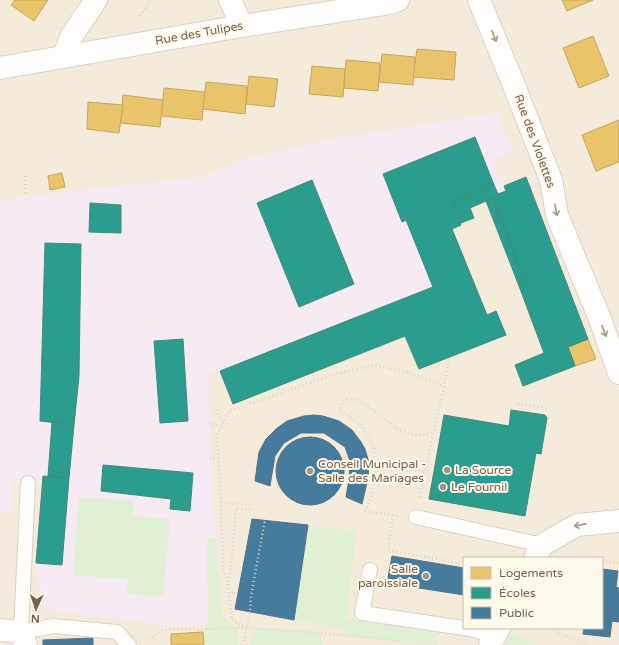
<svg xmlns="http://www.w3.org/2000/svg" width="619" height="645" font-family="'Varela Round',sans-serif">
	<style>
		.residential { fill: #f4ebda; fill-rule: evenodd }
		.education { fill: #f6eaf3 }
		.green { fill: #e1f0d4 }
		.homes { fill: #e9c46a; stroke: #c7a560 }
		.schools { fill: #2a9d8f; stroke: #428a7a }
		.public { fill: #457b9d; stroke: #557284 }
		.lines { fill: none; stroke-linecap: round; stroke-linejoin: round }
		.service-casing { stroke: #d7d1c9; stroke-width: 16 }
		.minor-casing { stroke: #d7d1c9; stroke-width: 24 }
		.tertiary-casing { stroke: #d7d1c9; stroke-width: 24 }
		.path { stroke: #dbd4cd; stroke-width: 2.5; stroke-dasharray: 1 3; stroke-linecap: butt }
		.service { stroke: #fefdfc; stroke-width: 14 }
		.minor { stroke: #fefdfc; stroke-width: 22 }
		.tertiary { stroke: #fefdfc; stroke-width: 22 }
		.oneway { stroke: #a89687 }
		.poi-dot { fill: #a59281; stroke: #fffaec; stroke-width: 1.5 }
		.labels { text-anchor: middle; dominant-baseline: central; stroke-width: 4; stroke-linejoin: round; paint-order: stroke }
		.street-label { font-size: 12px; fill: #795e48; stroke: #fffaec }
		.poi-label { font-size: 12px; fill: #795e48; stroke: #fffaec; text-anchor: start }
	</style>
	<rect width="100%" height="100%" fill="#f8f4eb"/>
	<path class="residential" d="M0,0H619V645H0ZM464,558H602V628H464Z"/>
	<path class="education" d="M498,112L513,151L493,161L506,191L470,208L474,218L461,223L452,229L487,314L496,311L506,335L419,369L405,336L233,404L220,371L209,370L210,459L216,538L207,540L208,625L168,626L41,609L36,563L42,484L12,482V512H0V201L26,196L206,176L242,159L330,139Z"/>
	<g class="green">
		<path d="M79,497L134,501L133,516L170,519L163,597L127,593L128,579L73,575Z"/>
		<path d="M308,525L356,531L346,619L438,631L437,645L342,635L344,629L294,620Z"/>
		<path d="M216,538L222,617C237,627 238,627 239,645H204L203,632L208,625L207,540Z"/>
		<path d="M256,628L321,633L322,645H250Z"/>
		<path d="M512,633L538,645H505Z"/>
	</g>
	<g class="homes">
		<path d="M15,0H48L34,21L11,5Z"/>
		<path d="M562,0H593L567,11Z"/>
		<path d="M593,36L609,76L579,88L563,48Z"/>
		<path d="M417,49L456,52L454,80L413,77Z"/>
		<path d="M382,54L415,57L413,85L379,82Z"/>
		<path d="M346,60L380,63L378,91L344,88Z"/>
		<path d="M312,66L345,69L343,97L309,94Z"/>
		<path d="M249,76L278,79L274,107L246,104Z"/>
		<path d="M206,82L247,86L245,114L203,109Z"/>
		<path d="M164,88L205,92L202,120L161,116Z"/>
		<path d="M123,95L163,100L160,127L121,123Z"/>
		<path d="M88,102L123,105L119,133L87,129Z"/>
		<path d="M619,120V162L596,171L582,135Z"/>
		<path d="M62,173L65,187L50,190L48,176Z"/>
		<path d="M588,339L596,359L575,366L568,347Z"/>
		<path d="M203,632L204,645H171V634Z"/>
	</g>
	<g class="schools">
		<path d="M475,137L494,185L452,202L461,225L452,229L487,315L496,311L506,335L419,369L405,336L233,404L220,371L433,287L406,220L402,222L383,174Z"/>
		<path d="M526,177L588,339L568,347L575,366L523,386L515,365L544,353L519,286L525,283L493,198L470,208L474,218L461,223L452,202L494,185L498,194L506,191L504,186Z"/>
		<path d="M312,180L354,284L299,307L257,203Z"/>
		<path d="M493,198L525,283L519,286L486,201Z"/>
		<path d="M90,203L121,205V233L89,232Z"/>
		<path d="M45,243L81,244L79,376L74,425L40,421Z"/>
		<path d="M183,339L188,421L160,423L154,341Z"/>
		<path d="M511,410L545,415L547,418L541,454L536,453L525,516L429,499L444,415L509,426Z"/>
		<path d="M52,422L74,425L69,478L48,476Z"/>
		<path d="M103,465L193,473L190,511L170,509L171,499L101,491Z"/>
		<path d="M43,476L69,478L62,565L36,563Z"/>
	</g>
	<g class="public">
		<path d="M314,415L323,416L339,421L352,430L361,442L365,449L369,463L368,478L362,504L346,497L349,479L350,461L345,447L324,433H301L284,443L275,456L270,486L255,481L259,452L266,439L276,429L287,421L304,416Z"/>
		<circle cx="310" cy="471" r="34"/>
		<path d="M252,519L308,525L294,620L235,609Z"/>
		<path d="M392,556L464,568V595L387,583Z"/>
		<path d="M602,569L618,571L616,587L619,588V622L612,621L610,637L583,634L584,628H602Z"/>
		<path d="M93,638V645H43V640Z"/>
	</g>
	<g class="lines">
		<g class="service-casing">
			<g id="service">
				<path d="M28,483L21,632L54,626L117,632L129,645"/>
				<path d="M416,517L542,545"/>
				<path d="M370,570L362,613L470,629L495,636"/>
			</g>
		</g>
		<g class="minor-casing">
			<g id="minor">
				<path d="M230,0L242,26"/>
				<path d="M64,56L71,37L96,0"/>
				<path d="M0,68L242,26L391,3L398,0"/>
				<path d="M0,630L21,632L26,645"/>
			</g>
		</g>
		<g class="tertiary-casing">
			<g id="tertiary">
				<path d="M479,0L513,83L551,180L557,215L600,319L619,373"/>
				<path d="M535,558L542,545L577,525L619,521"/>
				<path d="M490,645L499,628"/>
			</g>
		</g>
		<g class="path">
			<path d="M138,19L151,0"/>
			<path d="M25,176L26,196"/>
			<path d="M518,404L549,408"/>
			<path d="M216,410L223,422"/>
			<path d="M209,423L221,426"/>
			<path d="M210,459L218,457"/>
			<path d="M375,469L425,471"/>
			<path d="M419,497L443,391L449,357"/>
			<path d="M221,503L253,505"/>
			<path d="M393,515L388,550L464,564"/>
			<path d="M397,516L365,511L371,498L375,479L374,448L360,424L339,410L345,399L359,400L399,430L412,435H422L433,432"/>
			<path d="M602,561L619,563"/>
			<path d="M228,582L231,568L236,508L253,510"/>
			<path d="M247,628L232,620L228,582L223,570L221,503L217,435L229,411L339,373L375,365L407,372L443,386"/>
			<path d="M548,628L588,645"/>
			<path d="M149,640L161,630L247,628L321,633L400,641"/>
			<path d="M243,645L250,612L251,596L265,520"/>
		</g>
		<use href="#service" class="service"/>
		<use href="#minor" class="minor"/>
		<use href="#tertiary" class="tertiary"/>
	</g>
	<defs><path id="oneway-shaft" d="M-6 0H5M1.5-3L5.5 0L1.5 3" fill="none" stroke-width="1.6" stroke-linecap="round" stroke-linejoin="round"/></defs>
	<g class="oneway">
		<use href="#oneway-shaft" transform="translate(494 36) rotate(67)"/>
		<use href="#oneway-shaft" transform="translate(556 210) rotate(79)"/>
		<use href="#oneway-shaft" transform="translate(604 331) rotate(70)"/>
		<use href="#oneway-shaft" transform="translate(580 525) rotate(169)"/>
	</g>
	<g class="poi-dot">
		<circle cx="447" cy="470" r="4"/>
		<circle cx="310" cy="471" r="4"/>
		<circle cx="443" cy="487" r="4"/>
		<circle cx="426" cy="576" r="4"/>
	</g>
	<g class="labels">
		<g class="street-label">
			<text transform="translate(199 33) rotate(-10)">Rue des Tulipes</text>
			<text transform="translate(535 141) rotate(70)">Rue des Violettes</text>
		</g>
		<g class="poi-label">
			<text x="318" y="464">Conseil Municipal -<tspan x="318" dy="14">Salle des Mariages</tspan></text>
			<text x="455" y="470">La Source</text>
			<text x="451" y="487">Le Fournil</text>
			<text x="418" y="569" text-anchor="end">Salle<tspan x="418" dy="14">paroissiale</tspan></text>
		</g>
	</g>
	<rect x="463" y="557" width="140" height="72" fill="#fffaec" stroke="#c9bcaa"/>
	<rect x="471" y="567" width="20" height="12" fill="#e9c46a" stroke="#c9bcaa"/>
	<text x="499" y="577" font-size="12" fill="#795e48">Logements</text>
	<rect x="471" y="587" width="20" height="12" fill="#2a9d8f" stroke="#c9bcaa"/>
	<text x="499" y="597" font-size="12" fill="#795e48">Écoles</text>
	<rect x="471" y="607" width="20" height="12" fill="#457b9d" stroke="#c9bcaa"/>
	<text x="499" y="617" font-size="12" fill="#795e48">Public</text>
	<g transform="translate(36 609) rotate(183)" stroke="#fffaec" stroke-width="3" paint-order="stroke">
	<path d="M0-3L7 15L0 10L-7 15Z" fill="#795e48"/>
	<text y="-6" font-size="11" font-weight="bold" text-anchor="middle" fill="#795e48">N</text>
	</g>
</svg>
